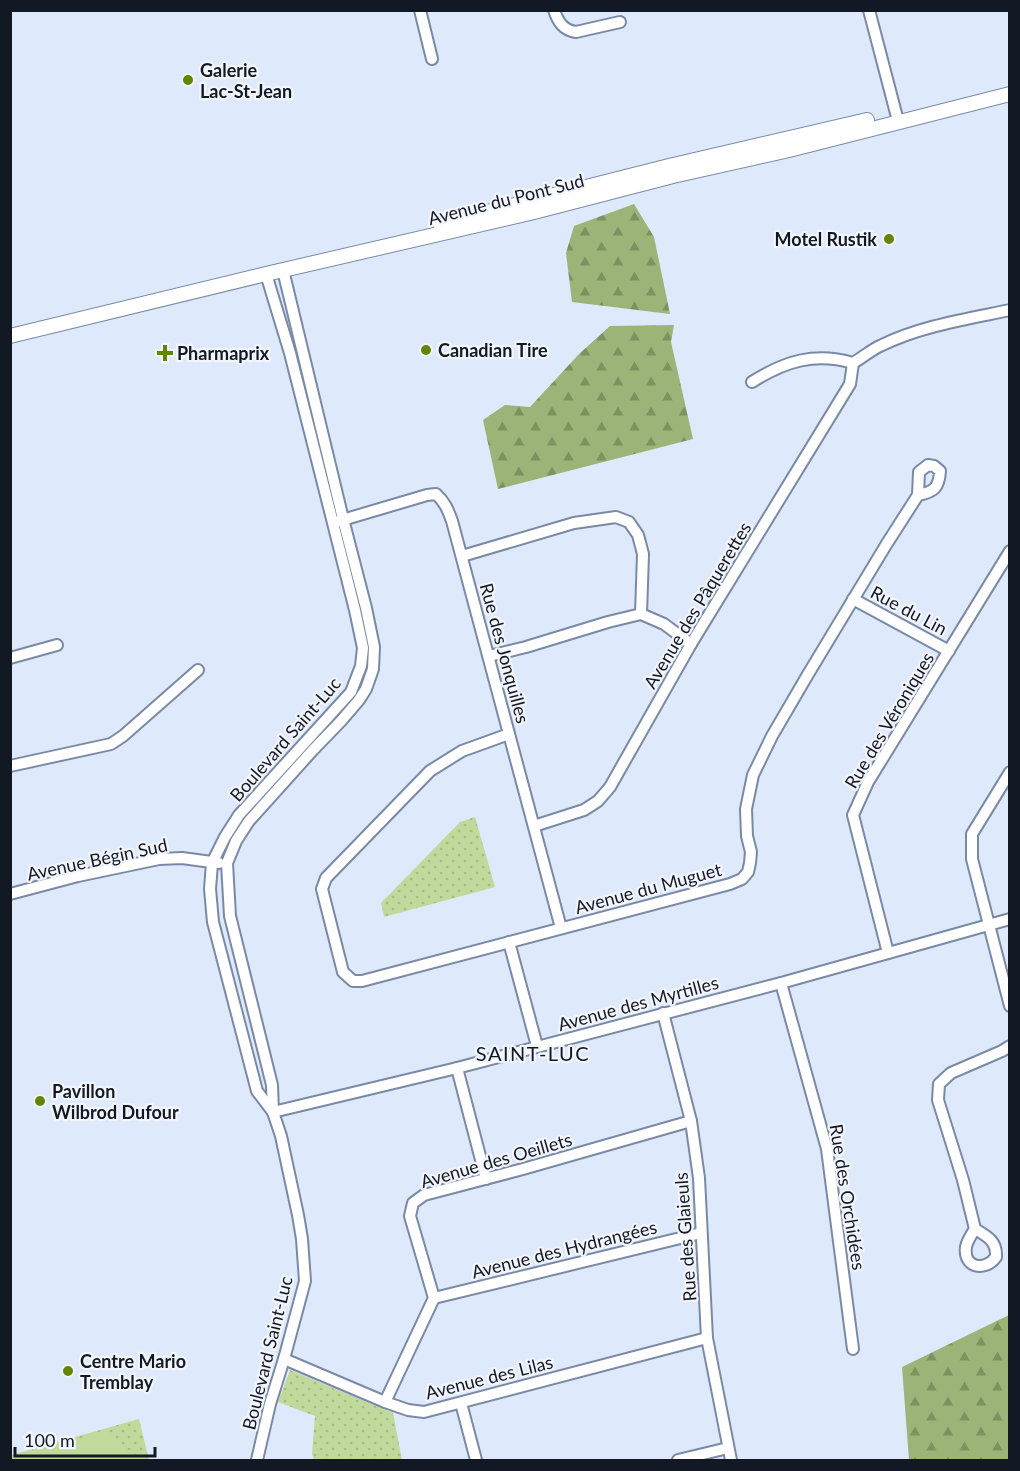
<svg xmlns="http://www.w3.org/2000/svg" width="1020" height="1471" font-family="Lato,sans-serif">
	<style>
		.green { fill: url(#green-dots) }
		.forest { fill: url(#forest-firs) }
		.pitch { fill: #c1da9c }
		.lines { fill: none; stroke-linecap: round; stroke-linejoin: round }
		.minor-casing { stroke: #7a8aa6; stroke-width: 14 }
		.major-casing { stroke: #7a8aa6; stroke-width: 16 }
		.minor { stroke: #fff; stroke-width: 10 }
		.major { stroke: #fff; stroke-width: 14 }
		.poi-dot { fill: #628502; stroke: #f2f5fb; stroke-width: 2 }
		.labels { text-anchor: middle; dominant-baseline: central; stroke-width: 4.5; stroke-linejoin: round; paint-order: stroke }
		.poi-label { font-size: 18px; font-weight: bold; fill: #131924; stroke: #f2f5fb; text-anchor: start }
		.street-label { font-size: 18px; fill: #131924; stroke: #f2f5fb }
		.neighbourhood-label { font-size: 20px; letter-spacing: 1.5px; fill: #131924; stroke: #f2f5fb }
	</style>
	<defs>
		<pattern id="green-dots" width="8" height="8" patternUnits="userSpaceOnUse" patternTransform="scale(1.5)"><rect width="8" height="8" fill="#c1da9c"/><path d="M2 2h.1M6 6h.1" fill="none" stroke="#a5ba86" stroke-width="1.8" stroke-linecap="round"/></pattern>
		<pattern id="forest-firs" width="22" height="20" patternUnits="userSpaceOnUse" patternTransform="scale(1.5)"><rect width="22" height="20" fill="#9cb477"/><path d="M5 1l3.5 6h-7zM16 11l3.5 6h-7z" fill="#7e9261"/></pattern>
	</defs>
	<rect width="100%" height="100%" fill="#dee9fb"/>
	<g class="green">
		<path d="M475,817L495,887L384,917L381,903L460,822Z"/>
		<path d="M290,1370L393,1413L402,1460H314L312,1454L315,1416L278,1402Z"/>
		<path d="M139,1419L149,1460H11V1455Z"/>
	</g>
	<g class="forest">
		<path d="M634,204L654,237L670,314L572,302L566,253L574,226Z"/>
		<path d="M674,325L671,342L693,439L498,489L483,420L505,405L530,407L579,354L610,326Z"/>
		<path d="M1009,1315V1460H909L902,1367Z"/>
	</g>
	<path class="pitch" d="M102,1433C119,1439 121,1445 128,1460H11V1457Z"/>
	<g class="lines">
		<g class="minor-casing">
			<g id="minor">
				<path d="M420,10L432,59"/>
				<path d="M554,10C558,22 563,30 576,32L620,22"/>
				<path d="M869,10L898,121"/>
				<path d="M266,274L290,353L355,610L363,648L361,666L351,692L239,815L225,837L212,863L210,889L213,922L257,1091L273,1112"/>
				<path d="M752,382C785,361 815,352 853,363C862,358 871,350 880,346C920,326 967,319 1010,310"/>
				<path d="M339,521L427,495L436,494C445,502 448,510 452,521L561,928"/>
				<path d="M462,556L574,523L616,517L629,522L638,535L643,554L641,614"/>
				<path d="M853,599L949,651"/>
				<path d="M489,656L526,647L608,622L641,614L664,624L691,644"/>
				<path d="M10,658L57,645"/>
				<path d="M509,734L462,751L430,771L326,878L322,889L343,972L353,981H362L730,884L742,879L748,872L750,863L751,852L747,836L746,809L753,775L772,736L807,676L886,545L918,495L919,472L928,465L934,466L940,471C939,488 934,492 918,495"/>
				<path d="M10,766L111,744L123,736L198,670"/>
				<path d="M1010,772L972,834V859L1010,1006"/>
				<path d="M534,826L584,810L598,801L610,787L691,644L850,384L853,363"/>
				<path d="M10,894L78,876L159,859L182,858L219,863"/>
				<path d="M509,942L537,1046"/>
				<path d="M888,953L853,815L868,782L1010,551"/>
				<path d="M781,983L827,1149L853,1349"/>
				<path d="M663,1013L691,1121L699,1178L707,1338L731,1460"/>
				<path d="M457,1068L486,1179"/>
				<path d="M273,1112L457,1068L781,983L1010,919"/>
				<path d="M975,1229C971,1235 967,1241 966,1247C963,1268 985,1272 996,1257C997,1241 987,1236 975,1229L963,1180L938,1100L939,1084L951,1073L1002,1051L1010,1046"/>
				<path d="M434,1298L701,1233"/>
				<path d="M284,1359L385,1402L408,1410L424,1412L707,1338"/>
				<path d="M385,1402L434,1298L410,1216L413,1203L424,1195L523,1169L691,1121"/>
				<path d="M461,1403L476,1460"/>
				<path d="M257,1460L270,1404L284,1359L305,1281L302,1239L298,1215L281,1136L273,1112L272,1085L230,916L227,863L236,841L249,821L312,751L341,721L359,700L366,689L373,669L374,647L366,608L343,519L283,270"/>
				<path d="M678,1460L728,1448"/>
			</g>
		</g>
		<g class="major-casing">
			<g id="major">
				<path d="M440,224L669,166L867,120"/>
				<path d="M10,336L266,274L534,212L673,176L789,150L1010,94"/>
			</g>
		</g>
		<use href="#minor" class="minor"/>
		<use href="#major" class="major"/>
	</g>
	<g class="poi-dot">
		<circle cx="188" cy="80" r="6"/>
		<circle cx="889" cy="239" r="6"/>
		<circle cx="426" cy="350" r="6"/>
		<path d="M162 344h6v6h6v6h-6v6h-6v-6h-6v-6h6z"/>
		<circle cx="40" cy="1101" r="6"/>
		<circle cx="68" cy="1371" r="6"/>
	</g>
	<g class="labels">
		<g class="poi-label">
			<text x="200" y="70">Galerie<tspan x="200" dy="21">Lac-St-Jean</tspan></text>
			<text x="877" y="239" text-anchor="end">Motel Rustik</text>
			<text x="438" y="350">Canadian Tire</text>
			<text x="177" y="353">Pharmaprix</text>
			<text x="52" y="1091">Pavillon<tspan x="52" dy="21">Wilbrod Dufour</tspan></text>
			<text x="80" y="1361">Centre Mario<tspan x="80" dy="21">Tremblay</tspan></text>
		</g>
		<g class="street-label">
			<text transform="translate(506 199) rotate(-14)">Avenue du Pont Sud</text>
			<text transform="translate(697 605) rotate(-59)">Avenue des Pâquerettes</text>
			<text transform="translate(909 610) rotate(28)">Rue du Lin</text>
			<text transform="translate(505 653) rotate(75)">Rue des Jonquilles</text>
			<text transform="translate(889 720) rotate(-59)">Rue des Véroniques</text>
			<text transform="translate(285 739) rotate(-49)">Boulevard Saint-Luc</text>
			<text transform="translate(97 859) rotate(-12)">Avenue Bégin Sud</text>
			<text transform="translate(648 888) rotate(-15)">Avenue du Muguet</text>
			<text transform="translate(638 1003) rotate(-15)">Avenue des Myrtilles</text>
			<text transform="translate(496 1160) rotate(-16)">Avenue des Oeillets</text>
			<text transform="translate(848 1197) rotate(81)">Rue des Orchidées</text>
			<text transform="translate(685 1237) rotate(-94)">Rue des Glaieuls</text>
			<text transform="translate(564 1249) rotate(-14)">Avenue des Hydrangées</text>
			<text transform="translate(267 1353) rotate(-76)">Boulevard Saint-Luc</text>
			<text transform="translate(489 1377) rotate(-14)">Avenue des Lilas</text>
		</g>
		<g class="neighbourhood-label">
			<text x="533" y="1053">SAINT-LUC</text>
		</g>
	</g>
	<rect width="1020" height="1471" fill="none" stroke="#131924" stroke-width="24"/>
	<path d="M15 1447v9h140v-9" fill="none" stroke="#131924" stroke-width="3"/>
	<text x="24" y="1447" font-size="18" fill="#131924" stroke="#f2f5fb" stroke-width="4.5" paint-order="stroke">100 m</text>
</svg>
